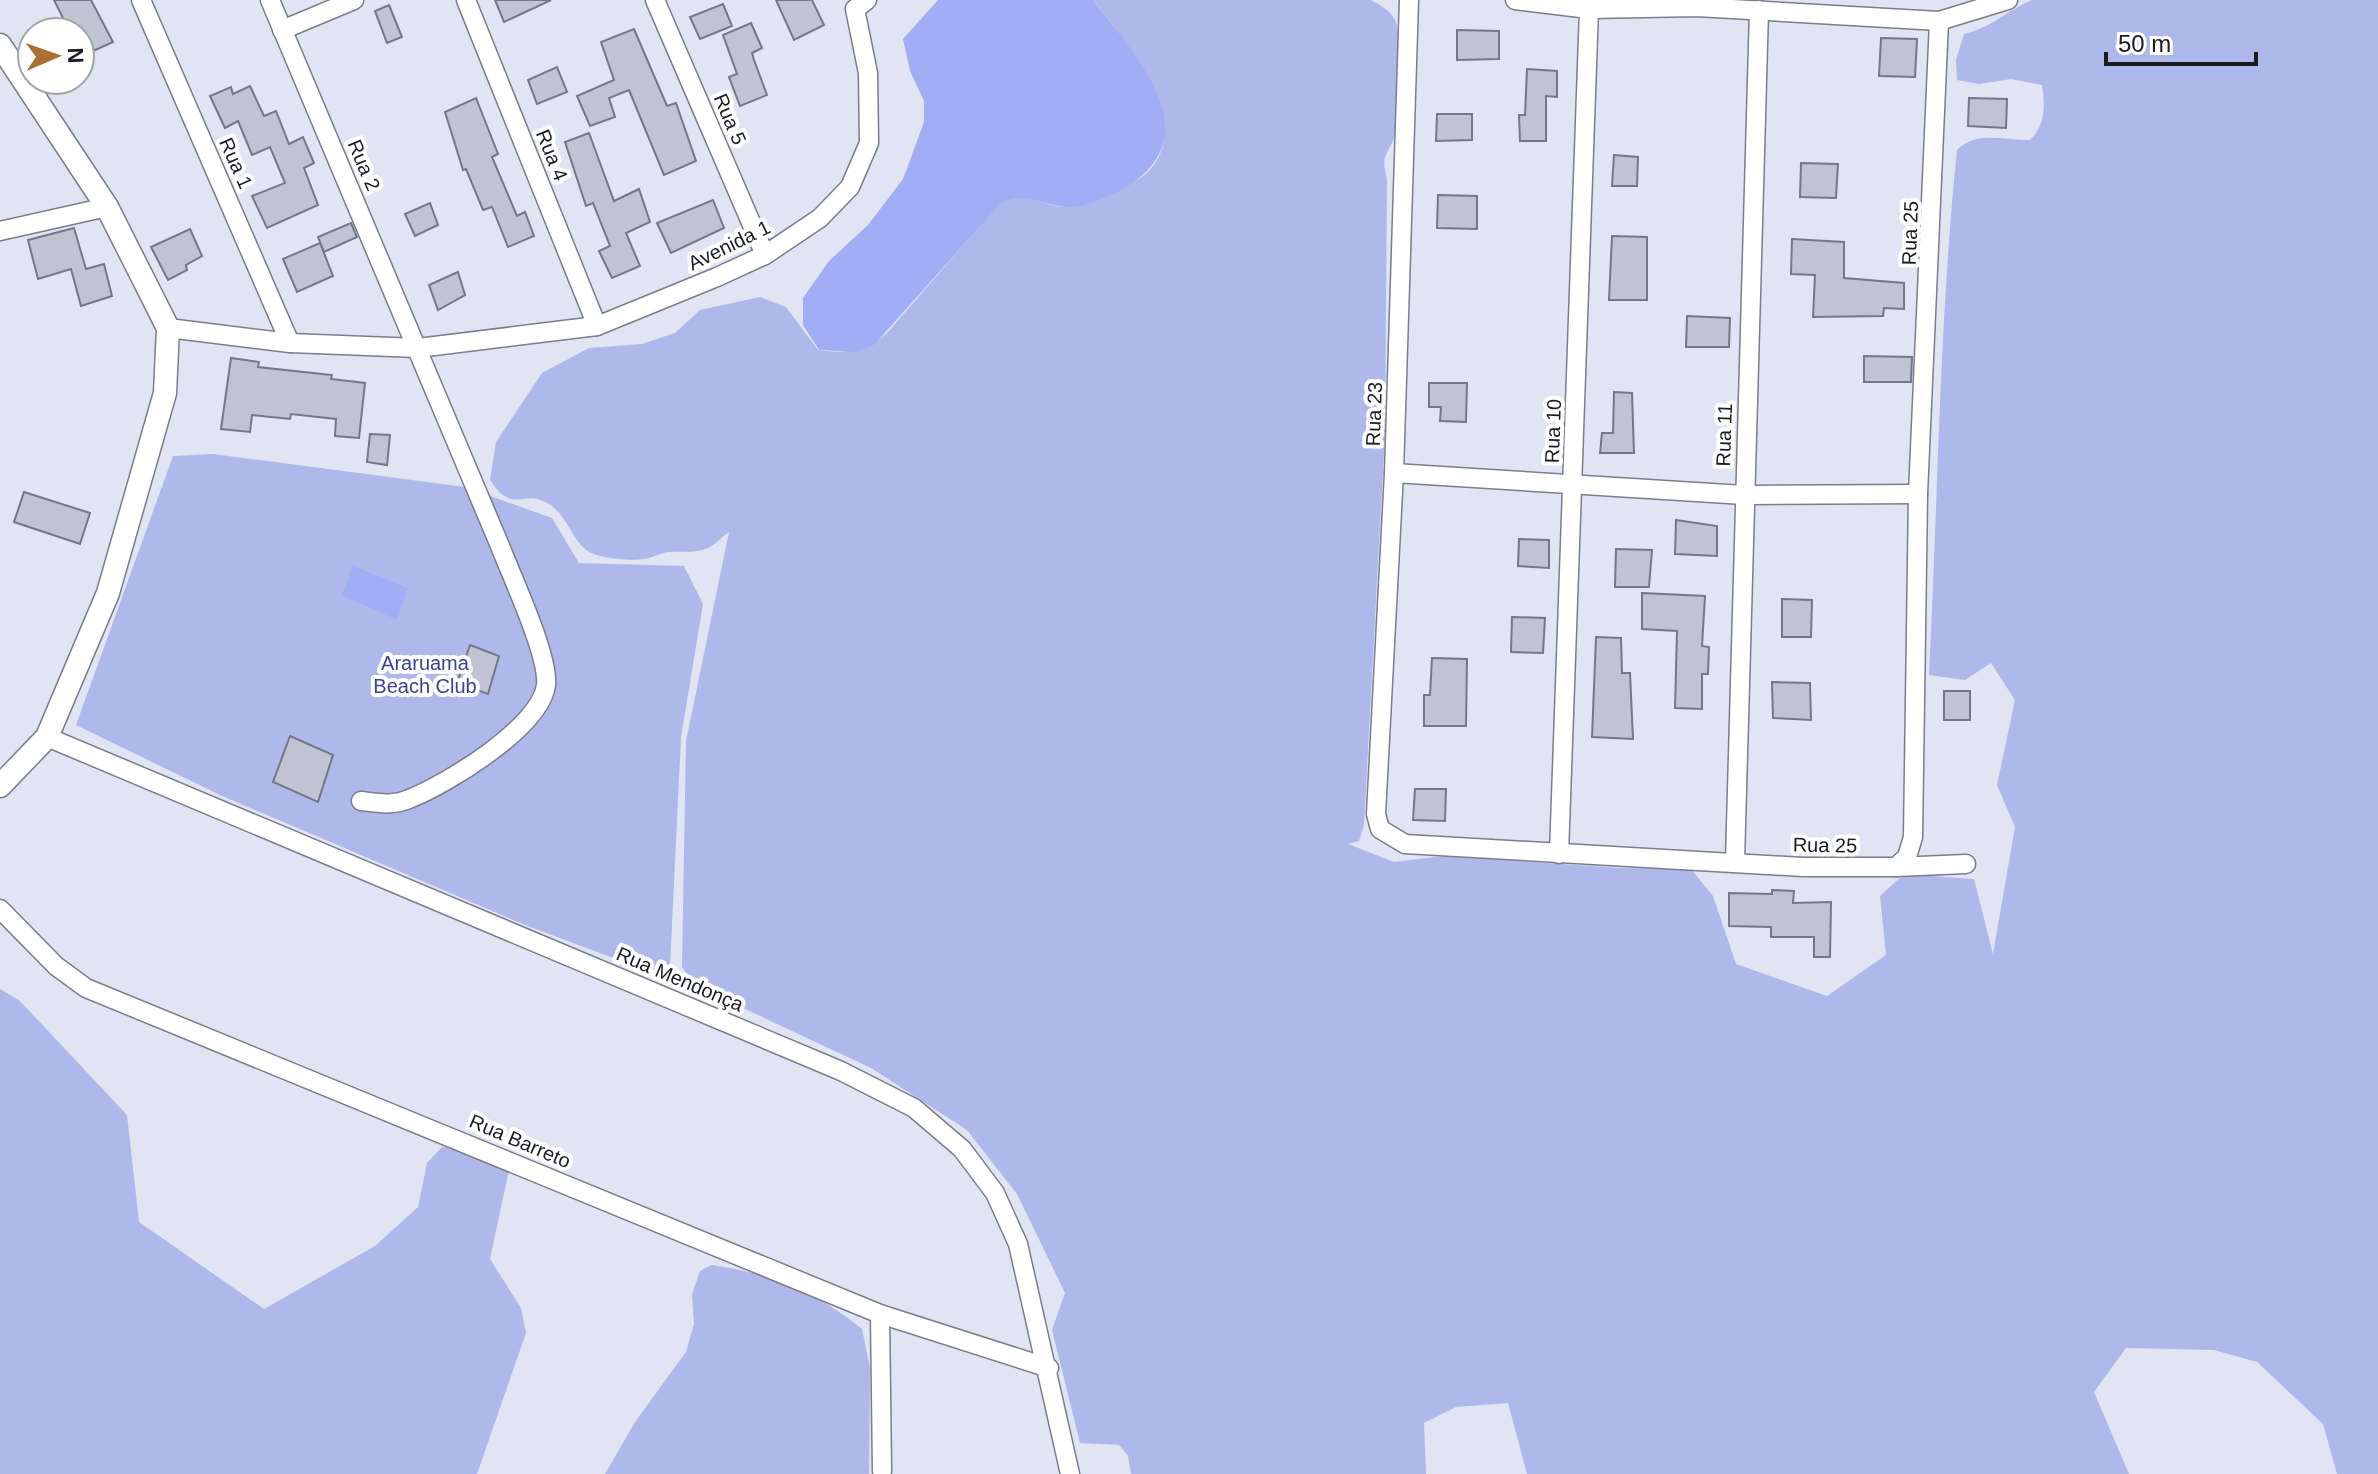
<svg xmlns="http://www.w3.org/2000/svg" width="2378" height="1474" font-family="Helvetica,sans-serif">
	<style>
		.green { fill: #aeb8ea }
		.water { fill: #a1aef5 }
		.building { fill: #c0c3d2; stroke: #747785; stroke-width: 2 }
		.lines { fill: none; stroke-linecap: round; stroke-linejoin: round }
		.minor-casing { stroke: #7a7d8b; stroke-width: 21 }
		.tertiary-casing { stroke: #7a7d8b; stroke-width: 25 }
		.minor { stroke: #fff; stroke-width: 18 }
		.tertiary { stroke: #fff; stroke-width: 22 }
		.labels { text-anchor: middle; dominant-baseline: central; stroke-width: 8; stroke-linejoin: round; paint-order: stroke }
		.street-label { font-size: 20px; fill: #1b1c22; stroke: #fff }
		.park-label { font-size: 20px; fill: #3b4193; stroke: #fff }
	</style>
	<rect width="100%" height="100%" fill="#e0e4f3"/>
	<g class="green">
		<path d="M1093,0H1371C1380,5 1390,10 1395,20C1403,38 1402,119 1394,138C1386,158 1381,154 1387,179L1385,432L1364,825L1359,841L1348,844L1394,862L1443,856L1621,868L1691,869L1713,896L1736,964L1827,996L1886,955L1880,896L1904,874L1974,879L1993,954L2015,827L1997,785L2015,700L1991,663L1965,680L1929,675C1938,500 1939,325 1957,150C1977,130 2004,141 2030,140C2046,124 2045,106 2042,85L2011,79L1979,84L1957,80L1956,60L1964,34C1995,26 2004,12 2032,0H2378V1474H2337L2323,1424L2257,1362L2214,1350L2126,1348L2094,1392L2129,1474H1527L1508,1403L1456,1407L1424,1423L1426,1474H1131L1128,1456L1119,1445L1080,1443L1052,1330L1065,1293L1017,1194L967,1130L871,1068L696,986L682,967L686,741L729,532C723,536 717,543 710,547C697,554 681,551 668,552C660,553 652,558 644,559C631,561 596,559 585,549C570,536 567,514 547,503C522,488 514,516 490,480L496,442L542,373L589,348L642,344L675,333L700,310L760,297L786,307L818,350C846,354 866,352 887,333L1000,203C1030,186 1039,207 1064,207C1079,207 1098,196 1111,192C1219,157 1135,53 1093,0Z"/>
		<path d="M213,454L465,487L552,518L579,563L684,566L703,604L681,737L670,966L648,971L525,925L222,796L76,725L173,456Z"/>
		<path d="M0,989L20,1001L127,1115L139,1222L264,1309L375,1246L418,1207L427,1163L442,1147L468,1149L509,1170L490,1259L521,1308L526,1333L477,1474H0Z"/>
		<path d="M711,1265C770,1273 815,1291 862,1329L870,1368L869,1474H605L635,1422L686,1352L694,1324L692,1294L700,1271Z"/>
	</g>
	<g class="water">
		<path d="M938,0H1093C1131,50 1208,129 1134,182C1116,194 1087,208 1065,207C1040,205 1026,189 1000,204L874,345L855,352L819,350L803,325V298L829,261L868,225L903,179L924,122V101L910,71L903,39Z"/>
		<path d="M353,566L408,588L397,620L342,595Z"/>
	</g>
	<g class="building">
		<path d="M54,0H91L113,42L80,57V32H70Z"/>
		<path d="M495,0H551L504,22Z"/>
		<path d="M776,0H812L824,25L794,40Z"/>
		<path d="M723,4L732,26L700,39L690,17Z"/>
		<path d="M389,5L402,37L387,43L375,11Z"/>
		<path d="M751,23L762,48L752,53L754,60L767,95L740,106L729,77L737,74L723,35Z"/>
		<path d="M634,29L667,106L676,103L696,161L664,175L629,90L609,98L615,117L590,126L577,96L614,80L601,42Z"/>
		<path d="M1457,30L1499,31V59L1457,60Z"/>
		<path d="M1881,38L1917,39L1915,77L1879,76Z"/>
		<path d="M557,67L567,92L537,104L528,80Z"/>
		<path d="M1527,69L1557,71V97L1546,96V141H1520L1519,115H1525Z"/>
		<path d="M250,86L264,116L276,111L289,144L303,137L314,163L304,168L318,205L267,228L252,196L285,183L270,147L252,155L238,121L225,128L210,96L231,87L233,94Z"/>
		<path d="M476,98L498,154L492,157L517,216L525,212L534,236L508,247L492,207L483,210L466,169L463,170L445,112Z"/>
		<path d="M1969,98L2007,99L2006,128L1968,126Z"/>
		<path d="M1437,114H1472V140L1436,141Z"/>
		<path d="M589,133L614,201L639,189L650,222L626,233L640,266L612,278L599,251L610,246L593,203L586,206L565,142Z"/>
		<path d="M1614,155L1638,157L1637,186H1612Z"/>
		<path d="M1801,163L1838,164L1836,198L1800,197Z"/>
		<path d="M1438,195L1477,196V229L1437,228Z"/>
		<path d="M713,200L724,228L671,253L657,223Z"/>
		<path d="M430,203L438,225L415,236L405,214Z"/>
		<path d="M351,223L357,237L324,252L318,237Z"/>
		<path d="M74,228L86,269L104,264L112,296L81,306L71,269L38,279L28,240Z"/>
		<path d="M190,229L202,256L186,265L187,270L168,280L151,247Z"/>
		<path d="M1612,236L1647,237V300H1609Z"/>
		<path d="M1792,239L1844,242V278L1904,283V309L1884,308L1883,316L1813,317L1815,275L1791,274Z"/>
		<path d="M320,243L333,276L297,292L283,259Z"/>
		<path d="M458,272L465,295L438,310L429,285Z"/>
		<path d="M1687,316L1730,318L1729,347H1686Z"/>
		<path d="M1864,356L1912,357L1911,382H1864Z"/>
		<path d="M231,358L259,362L258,367L332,375L331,379L365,383L359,438L335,436L336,419L291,414L290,419L252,415L250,432L221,429Z"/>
		<path d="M1429,383H1467L1466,422L1440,421L1441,407H1429Z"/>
		<path d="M1614,392L1632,393L1634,453H1600L1602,433H1613Z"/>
		<path d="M370,434L390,435L387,465L367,462Z"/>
		<path d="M24,492L90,513L80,544L14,522Z"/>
		<path d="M1676,520L1717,526V556L1675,554Z"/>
		<path d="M1519,539L1549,540V568L1518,566Z"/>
		<path d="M1616,549L1652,550L1649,587H1615Z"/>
		<path d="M1642,593L1705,596L1702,646L1709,647L1708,674H1702V709L1675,708L1677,631L1642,629Z"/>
		<path d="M1782,599L1812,600L1811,637H1782Z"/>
		<path d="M1512,617L1545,618L1543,653L1511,652Z"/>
		<path d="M1596,637L1621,638L1622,673H1630L1633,739L1592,737Z"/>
		<path d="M470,645L499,656L488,694L457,683Z"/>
		<path d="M1432,658L1467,659L1466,726H1424V695H1430Z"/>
		<path d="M1772,682L1810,683L1811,720L1773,718Z"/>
		<rect x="1944" y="691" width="26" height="29"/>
		<path d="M290,736L333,755L318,802L273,782Z"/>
		<path d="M1415,789H1446L1445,821L1413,820Z"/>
		<path d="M1772,890L1794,891L1793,903L1831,902L1830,957H1814V937H1771V927L1729,926V893L1772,894Z"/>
	</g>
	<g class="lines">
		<g class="minor-casing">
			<g id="minor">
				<path d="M141,0L290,343"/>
				<path d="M270,0L500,546C512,577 549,656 546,685C541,727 447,784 409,799C393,806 378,803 361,801"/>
				<path d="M466,0L597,326"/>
				<path d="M655,0L765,255"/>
				<path d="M1409,0L1394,473L1376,814L1380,829L1405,844L1803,867H1896L1907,857L1913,837L1918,494L1939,21"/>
				<path d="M1515,0L1589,9L1697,7L1939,21L2008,0"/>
				<path d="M282,30L354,0"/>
				<path d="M0,231L107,207"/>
				<path d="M168,328L290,343L418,348L597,326L717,277L765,255L820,218L850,187L869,143L868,73L855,9L867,0"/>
				<path d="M1394,473L1744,495L1918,494"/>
				<path d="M47,737L841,1071L914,1108L962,1149L995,1193L1018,1244L1070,1474"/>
				<path d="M1559,854L1589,9"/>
				<path d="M1735,861L1759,10"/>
				<path d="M1896,867L1966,864"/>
				<path d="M0,909L56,966L86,988L880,1314L1049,1368"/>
				<path d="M880,1314L882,1471"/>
			</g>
		</g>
		<g class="tertiary-casing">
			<path id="tertiary" d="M0,45L107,207L168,328L165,393L108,593L47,737L0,786"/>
		</g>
		<use href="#minor" class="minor"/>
		<use href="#tertiary" class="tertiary"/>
	</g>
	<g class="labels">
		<g class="street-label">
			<text transform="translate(730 119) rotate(67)">Rua 5</text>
			<text transform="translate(552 155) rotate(68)">Rua 4</text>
			<text transform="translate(236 163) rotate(66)">Rua 1</text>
			<text transform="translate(364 165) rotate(67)">Rua 2</text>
			<text transform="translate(1910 233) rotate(-88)">Rua 25</text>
			<text transform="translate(729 245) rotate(-26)">Avenida 1</text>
			<text transform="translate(1374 414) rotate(-88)">Rua 23</text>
			<text transform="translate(1553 431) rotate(-88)">Rua 10</text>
			<text transform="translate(1724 435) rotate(-88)">Rua 11</text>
			<text transform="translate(1825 845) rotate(1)">Rua 25</text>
			<text transform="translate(680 979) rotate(23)">Rua Mendonça</text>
			<text transform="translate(520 1141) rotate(23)">Rua Barreto</text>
		</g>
		<g class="park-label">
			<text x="425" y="663">Araruama<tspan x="425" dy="23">Beach Club</tspan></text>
		</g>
	</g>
	<g transform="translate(56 56) rotate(88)"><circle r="38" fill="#ffffff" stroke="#a4a4a7" stroke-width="2"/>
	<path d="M0-6L14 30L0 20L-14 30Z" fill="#ab7130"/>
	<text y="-12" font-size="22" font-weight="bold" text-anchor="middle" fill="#1b1c22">N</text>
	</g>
	<path d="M2106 52v12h150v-12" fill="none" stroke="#1b1c22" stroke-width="4"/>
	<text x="2118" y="52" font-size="24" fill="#1b1c22" stroke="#ffffff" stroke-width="6" paint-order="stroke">50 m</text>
</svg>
